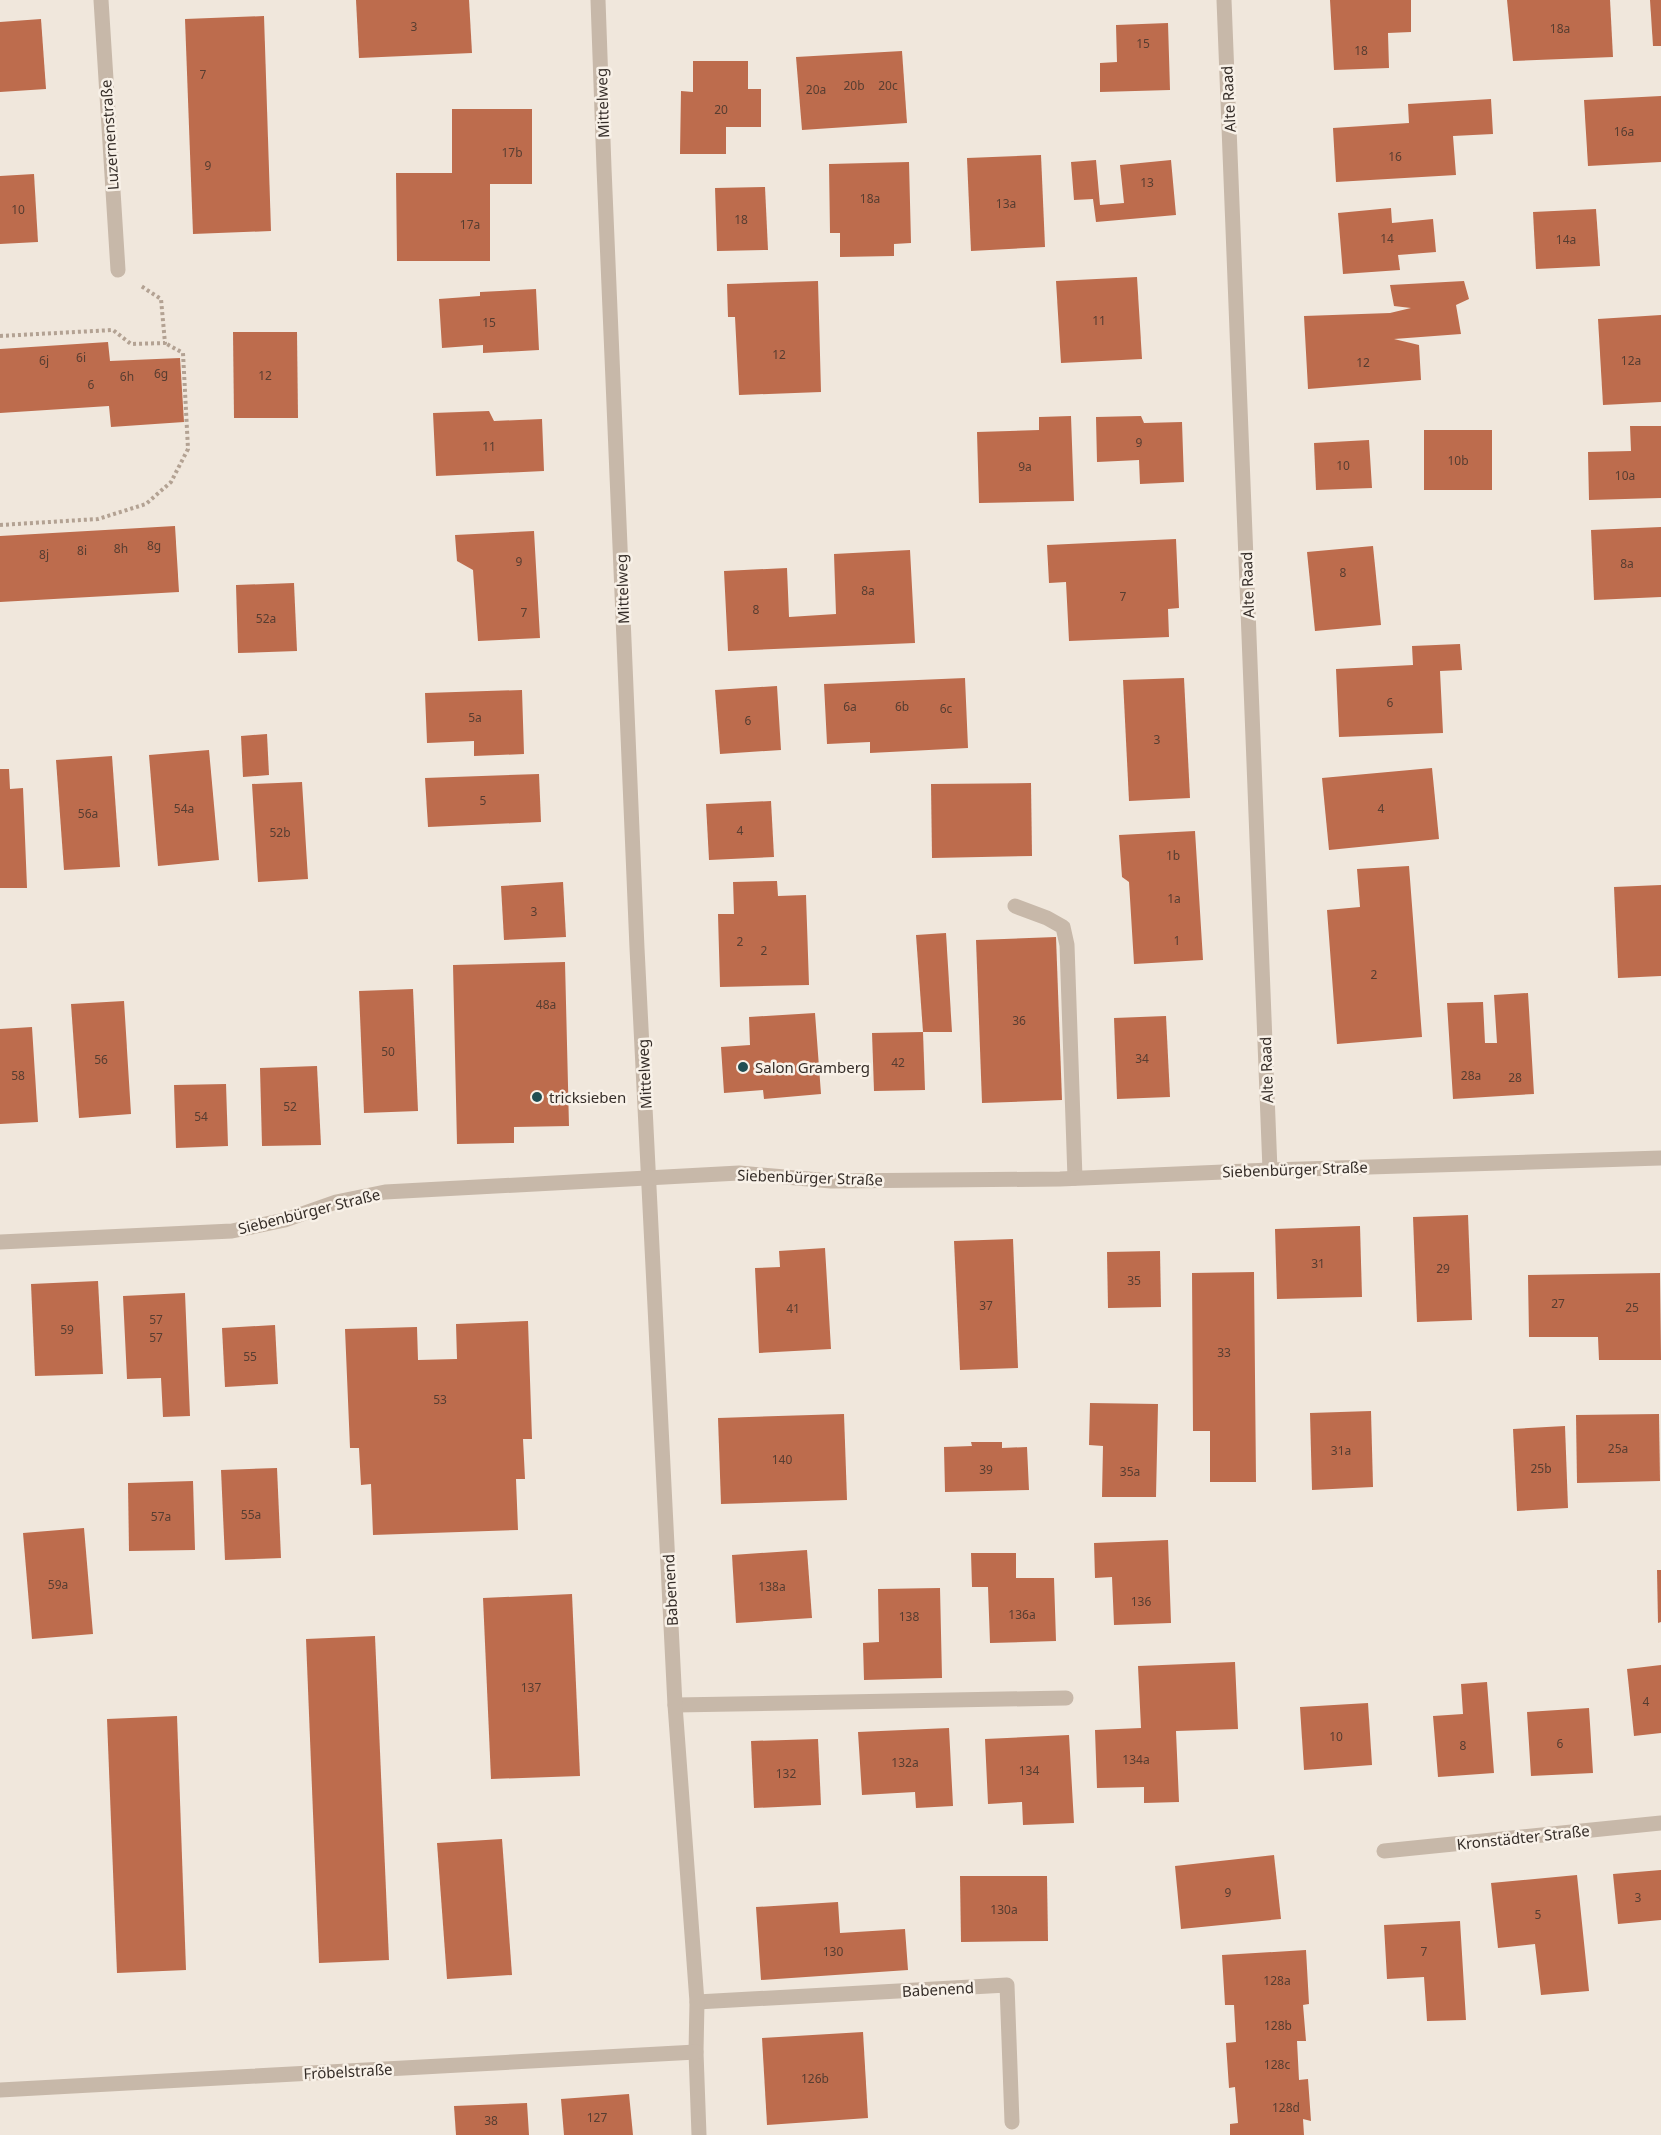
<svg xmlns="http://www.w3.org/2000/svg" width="1661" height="2135" font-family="'Noto Sans',sans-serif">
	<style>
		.building { fill: #bd6c4d }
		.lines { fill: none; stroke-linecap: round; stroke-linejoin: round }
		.path { stroke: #b3a293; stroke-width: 4; stroke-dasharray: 3 3; stroke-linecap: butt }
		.service { stroke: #c7b8a9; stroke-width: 15 }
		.minor { stroke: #c7b8a9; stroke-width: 15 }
		.poi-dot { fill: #214e53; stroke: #f8f1e8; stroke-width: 2 }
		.labels { text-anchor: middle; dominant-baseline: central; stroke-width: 5; stroke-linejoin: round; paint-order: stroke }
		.number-label { font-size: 12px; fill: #573d31 }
		.street-label { font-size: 15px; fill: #352d28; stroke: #f8f1e8 }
		.poi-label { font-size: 15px; fill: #352d28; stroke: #f8f1e8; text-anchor: start }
	</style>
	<rect width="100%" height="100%" fill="#f0e7dc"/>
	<g class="building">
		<path d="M356,0H469L472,53L359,58Z"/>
		<path d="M1330,0H1411V32L1388,33L1389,68L1334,70Z"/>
		<path d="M1507,0H1610L1613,57L1513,61Z"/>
		<path d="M1650,0H1661V46H1653Z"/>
		<path d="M264,16L271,231L193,234L185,19Z"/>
		<path d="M41,19L46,89L0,92V22Z"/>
		<path d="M1168,23L1170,90L1100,92V63L1117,62L1116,25Z"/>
		<path d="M902,51L907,123L802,130L796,57Z"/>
		<path d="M693,61H748V89H761V127H726V154H680L681,91L693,92Z"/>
		<path d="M1661,96V162L1588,166L1584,100Z"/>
		<path d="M1491,99L1493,134L1453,136L1456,175L1336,182L1333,128L1409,123L1408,104Z"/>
		<path d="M452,109H532V184H490V261H397L396,173H452Z"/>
		<path d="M1041,155L1045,247L971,251L967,158Z"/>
		<path d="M1096,160L1100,205L1124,203L1120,165L1171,160L1176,215L1096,222L1093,199L1074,200L1071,162Z"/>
		<path d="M909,162L911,243L894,244V256L840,257V233H830L829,164Z"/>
		<path d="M34,174L38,242L0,244V176Z"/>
		<path d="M765,187L768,250L717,251L715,188Z"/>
		<path d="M1391,208L1392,223L1433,219L1436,252L1398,255L1400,270L1343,274L1338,213Z"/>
		<path d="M1596,209L1600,266L1536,269L1533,212Z"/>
		<path d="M1137,277L1142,359L1061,363L1056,281Z"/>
		<path d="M818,281L821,392L739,395L735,317H728L727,284Z"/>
		<path d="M1464,281L1469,299L1456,305L1461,334L1394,339L1419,345L1421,380L1308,389L1304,316L1390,313L1411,308L1394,306L1390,285Z"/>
		<path d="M536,289L539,350L483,353V345L442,348L439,299L480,296V292Z"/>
		<path d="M1661,315V402L1603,405L1598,319Z"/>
		<path d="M233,332H297L298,418H234Z"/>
		<path d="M108,342L110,361L180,358L184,422L111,427L109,406L0,413V349Z"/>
		<path d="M489,411L494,421L542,419L544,471L436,476L433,413Z"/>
		<path d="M1071,416L1074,501L979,503L977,432L1039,430V417Z"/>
		<path d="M1141,416L1144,423L1182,422L1184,482L1140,484L1139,460L1097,462L1096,417Z"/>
		<path d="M1630,426H1661V498L1589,500L1588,452L1631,451Z"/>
		<rect x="1424" y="430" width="68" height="60"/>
		<path d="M1369,440L1372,488L1316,490L1314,443Z"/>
		<path d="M175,526L179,592L0,602V536Z"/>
		<path d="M1661,527V597L1594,600L1591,530Z"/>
		<path d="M534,531L540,638L478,641L473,570L457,561L455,535Z"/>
		<path d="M1176,539L1179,608L1168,609L1169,637L1069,641L1066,582L1049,583L1047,545Z"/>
		<path d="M1373,546L1381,625L1315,631L1307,552Z"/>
		<path d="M910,550L915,643L728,651L724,571L787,568L789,617L836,614L834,554Z"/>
		<path d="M294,583L297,651L238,653L236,585Z"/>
		<path d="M1460,644L1462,670L1440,671L1443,733L1339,737L1336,669L1413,665L1412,646Z"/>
		<path d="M965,678L968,748L870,753V742L827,744L824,684Z"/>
		<path d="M1184,678L1190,798L1129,801L1123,680Z"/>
		<path d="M777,686L781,750L720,754L715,690Z"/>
		<path d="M522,690L524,754L474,756V741L427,743L425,693Z"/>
		<path d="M267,734L269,775L243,777L241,736Z"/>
		<path d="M209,750L219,860L158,866L149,755Z"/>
		<path d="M112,756L120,867L64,870L56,760Z"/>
		<path d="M1432,768L1439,839L1329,850L1322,778Z"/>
		<path d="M0,769H9L10,789L23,788L27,888H0Z"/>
		<path d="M539,774L541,822L428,827L425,778Z"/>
		<path d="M302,782L308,879L258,882L252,784Z"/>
		<path d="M1031,783L1032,856L932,858L931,784Z"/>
		<path d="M771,801L774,857L709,860L706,804Z"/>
		<path d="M1195,831L1203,960L1134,964L1129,882L1122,877L1119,835Z"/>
		<path d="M1409,866L1422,1037L1337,1044L1327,910L1360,907L1357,869Z"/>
		<path d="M777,881L778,896L806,895L809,985L720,987L718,914H734L733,882Z"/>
		<path d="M563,882L566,937L504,940L501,886Z"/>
		<path d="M1661,885V976L1618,978L1614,887Z"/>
		<path d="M946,933L952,1032H923L916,935Z"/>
		<path d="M1056,937L1062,1100L982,1103L976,940Z"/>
		<path d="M565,962L569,1126L514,1127V1143L457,1144L453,965Z"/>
		<path d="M413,989L418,1111L364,1113L359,991Z"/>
		<path d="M1528,993L1534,1094L1453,1099L1447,1003L1483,1002L1485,1043H1497L1494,995Z"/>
		<path d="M124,1001L131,1114L79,1118L71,1004Z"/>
		<path d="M815,1013L821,1094L764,1099L763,1090L724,1093L721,1047L750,1045L749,1017Z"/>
		<path d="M1166,1016L1170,1097L1117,1099L1114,1018Z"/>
		<path d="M32,1027L38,1122L0,1124V1029Z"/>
		<path d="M923,1032L925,1090L874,1091L872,1033Z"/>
		<path d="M317,1066L321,1145L262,1146L260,1068Z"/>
		<path d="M226,1084L228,1146L176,1148L174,1085Z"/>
		<path d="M1468,1215L1472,1320L1417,1322L1413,1217Z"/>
		<path d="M1360,1226L1362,1297L1277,1299L1275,1229Z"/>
		<path d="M1013,1239L1018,1368L960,1370L954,1241Z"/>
		<path d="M825,1248L831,1349L759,1353L755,1268L780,1267L779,1251Z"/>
		<path d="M1160,1251L1161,1307L1108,1308L1107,1252Z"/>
		<path d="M1254,1272L1256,1482H1210V1431H1193L1192,1273Z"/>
		<path d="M1660,1273L1661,1360H1599L1598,1337H1529L1528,1275Z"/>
		<path d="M98,1281L103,1374L35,1376L31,1284Z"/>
		<path d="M185,1293L190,1416L163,1417L161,1378L127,1379L123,1296Z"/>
		<path d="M528,1321L532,1439H523L525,1479H516L518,1530L373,1535L371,1484L361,1485L359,1448H350L345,1329L417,1327L418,1360L457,1359L456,1324Z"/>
		<path d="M275,1325L278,1384L225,1387L222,1328Z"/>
		<path d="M1090,1403L1158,1404L1156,1497H1102L1103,1446L1089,1445Z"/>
		<path d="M1371,1411L1373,1487L1312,1490L1310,1413Z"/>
		<path d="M844,1414L847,1500L721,1504L718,1418Z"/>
		<path d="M1659,1414L1660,1481L1577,1483L1576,1415Z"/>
		<path d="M1565,1426L1568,1508L1517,1511L1513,1429Z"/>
		<path d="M971,1442H1002V1448L1027,1447L1029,1490L945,1492L944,1447L972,1446Z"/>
		<path d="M277,1468L281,1558L225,1560L221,1470Z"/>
		<path d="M193,1481L195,1550L129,1551L128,1483Z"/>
		<path d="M84,1528L93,1634L32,1639L23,1533Z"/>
		<path d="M1168,1540L1171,1623L1114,1625L1112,1577L1095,1578L1094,1543Z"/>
		<path d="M807,1550L812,1618L736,1623L732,1555Z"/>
		<path d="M971,1553H1016V1578H1054L1056,1641L990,1643L988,1587H972Z"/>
		<path d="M1657,1570H1661V1622L1658,1623Z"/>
		<path d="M940,1588L942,1678L864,1680L863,1643L879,1642L878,1589Z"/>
		<path d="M572,1594L580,1776L491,1779L483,1598Z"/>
		<path d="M375,1636L389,1960L319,1963L306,1639Z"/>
		<path d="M1235,1662L1238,1729L1176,1731L1179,1802L1144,1803V1787L1097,1788L1095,1730L1141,1728L1138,1666Z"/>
		<path d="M1661,1665V1733L1634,1736L1627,1669Z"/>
		<path d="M1487,1682L1494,1773L1438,1777L1433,1716L1463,1714L1461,1684Z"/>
		<path d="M1368,1703L1372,1765L1304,1770L1300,1707Z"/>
		<path d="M1589,1708L1593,1773L1531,1776L1527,1712Z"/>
		<path d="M177,1716L186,1970L117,1973L107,1719Z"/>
		<path d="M949,1728L953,1806L916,1808L915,1792L862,1795L858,1732Z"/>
		<path d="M1069,1735L1074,1823L1023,1825L1022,1802L988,1804L985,1739Z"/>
		<path d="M818,1739L821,1805L754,1808L751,1741Z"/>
		<path d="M502,1839L512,1975L447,1979L437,1843Z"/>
		<path d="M1274,1855L1281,1919L1181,1929L1175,1866Z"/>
		<path d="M1661,1870V1920L1618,1924L1613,1874Z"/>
		<path d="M1577,1875L1589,1991L1541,1995L1535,1944L1498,1948L1491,1883Z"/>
		<path d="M960,1876H1047L1048,1941L961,1942Z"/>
		<path d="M838,1902L840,1933L905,1929L908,1970L761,1980L756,1907Z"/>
		<path d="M1460,1921L1466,2020L1427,2021L1424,1977L1387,1979L1384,1925Z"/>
		<path d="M1306,1950L1309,2004L1303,2005L1306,2041H1297L1299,2080L1308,2079L1311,2121L1303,2119L1304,2135H1230V2124L1238,2123L1235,2087L1229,2088L1226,2043L1236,2042L1234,2005H1225L1222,1955Z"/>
		<path d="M863,2032L868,2118L767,2125L762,2038Z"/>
		<path d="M629,2094L633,2135H564L561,2099Z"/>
		<path d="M527,2103L529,2135H456L454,2106Z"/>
	</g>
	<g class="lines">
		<g class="path">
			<path d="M0,336L113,330L131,344L165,343L161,299L141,286"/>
			<path d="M0,525L98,519L146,504L171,482L188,449L183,353L165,343"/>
		</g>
		<g class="service">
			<path d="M1015,906L1047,918L1063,927L1067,945L1075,1178"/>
			<path d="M675,1705L1066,1698"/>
			<path d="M697,2002L1007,1985L1012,2122"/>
		</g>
		<g class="minor">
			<path d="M101,0L118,270"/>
			<path d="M598,0L604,168L637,948L675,1705L697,2002L696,2052L699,2135"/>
			<path d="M1224,0L1270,1170"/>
			<path d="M0,1242L232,1231L285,1220L336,1202L385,1192L739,1173L831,1181L1060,1179L1270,1170L1661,1158"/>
			<path d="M1384,1851L1661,1823"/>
			<path d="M0,2090L696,2052"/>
		</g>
	</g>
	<g class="poi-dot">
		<circle cx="743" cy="1067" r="6"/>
		<circle cx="537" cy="1097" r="6"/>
	</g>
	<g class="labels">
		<g class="number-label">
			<text x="414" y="26">3</text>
			<text x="1560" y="28">18a</text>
			<text x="1143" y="43">15</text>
			<text x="1361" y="50">18</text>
			<text x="203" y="74">7</text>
			<text x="854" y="85">20b</text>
			<text x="888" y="85">20c</text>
			<text x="816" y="89">20a</text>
			<text x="721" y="109">20</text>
			<text x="1624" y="131">16a</text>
			<text x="512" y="152">17b</text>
			<text x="1395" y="156">16</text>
			<text x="208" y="165">9</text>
			<text x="1147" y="182">13</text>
			<text x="870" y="198">18a</text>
			<text x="1006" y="203">13a</text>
			<text x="18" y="209">10</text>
			<text x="741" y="219">18</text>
			<text x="470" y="224">17a</text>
			<text x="1387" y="238">14</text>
			<text x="1566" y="239">14a</text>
			<text x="1099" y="320">11</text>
			<text x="489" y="322">15</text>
			<text x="779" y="354">12</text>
			<text x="81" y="357">6i</text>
			<text x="44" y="360">6j</text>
			<text x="1631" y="360">12a</text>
			<text x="1363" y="362">12</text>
			<text x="161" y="373">6g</text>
			<text x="265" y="375">12</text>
			<text x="127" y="376">6h</text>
			<text x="91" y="384">6</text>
			<text x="1139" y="442">9</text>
			<text x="489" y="446">11</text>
			<text x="1458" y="460">10b</text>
			<text x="1343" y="465">10</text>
			<text x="1025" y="466">9a</text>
			<text x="1625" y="475">10a</text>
			<text x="154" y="545">8g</text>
			<text x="121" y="548">8h</text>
			<text x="82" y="550">8i</text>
			<text x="44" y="554">8j</text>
			<text x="519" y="561">9</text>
			<text x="1627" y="563">8a</text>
			<text x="1343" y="572">8</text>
			<text x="868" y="590">8a</text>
			<text x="1123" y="596">7</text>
			<text x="756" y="609">8</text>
			<text x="524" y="612">7</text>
			<text x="266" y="618">52a</text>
			<text x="1390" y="702">6</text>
			<text x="850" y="706">6a</text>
			<text x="902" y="706">6b</text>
			<text x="946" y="708">6c</text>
			<text x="475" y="717">5a</text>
			<text x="748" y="720">6</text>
			<text x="1157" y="739">3</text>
			<text x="483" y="800">5</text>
			<text x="184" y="808">54a</text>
			<text x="1381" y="808">4</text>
			<text x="88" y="813">56a</text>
			<text x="740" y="830">4</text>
			<text x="280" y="832">52b</text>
			<text x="1173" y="855">1b</text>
			<text x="1174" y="898">1a</text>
			<text x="534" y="911">3</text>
			<text x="1177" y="940">1</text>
			<text x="740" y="941">2</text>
			<text x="764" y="950">2</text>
			<text x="1374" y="974">2</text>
			<text x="546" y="1004">48a</text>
			<text x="1019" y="1020">36</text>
			<text x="388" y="1051">50</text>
			<text x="1142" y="1058">34</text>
			<text x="101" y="1059">56</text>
			<text x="898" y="1062">42</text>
			<text x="18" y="1075">58</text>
			<text x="1471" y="1075">28a</text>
			<text x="1515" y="1077">28</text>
			<text x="290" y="1106">52</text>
			<text x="201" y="1116">54</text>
			<text x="1318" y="1263">31</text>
			<text x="1443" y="1268">29</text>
			<text x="1134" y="1280">35</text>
			<text x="1558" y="1303">27</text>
			<text x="986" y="1305">37</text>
			<text x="1632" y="1307">25</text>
			<text x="793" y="1308">41</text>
			<text x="156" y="1319">57</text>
			<text x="67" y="1329">59</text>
			<text x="156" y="1337">57</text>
			<text x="1224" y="1352">33</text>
			<text x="250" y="1356">55</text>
			<text x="440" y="1399">53</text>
			<text x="1618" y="1448">25a</text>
			<text x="1341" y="1450">31a</text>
			<text x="782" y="1459">140</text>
			<text x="1541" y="1468">25b</text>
			<text x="986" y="1469">39</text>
			<text x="1130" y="1471">35a</text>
			<text x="251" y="1514">55a</text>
			<text x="161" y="1516">57a</text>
			<text x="58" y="1584">59a</text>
			<text x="772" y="1586">138a</text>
			<text x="1141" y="1601">136</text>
			<text x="1022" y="1614">136a</text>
			<text x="909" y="1616">138</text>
			<text x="531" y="1687">137</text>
			<text x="1646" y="1701">4</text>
			<text x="1336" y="1736">10</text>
			<text x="1560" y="1743">6</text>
			<text x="1463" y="1745">8</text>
			<text x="1136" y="1759">134a</text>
			<text x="905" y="1762">132a</text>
			<text x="1029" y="1770">134</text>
			<text x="786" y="1773">132</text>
			<text x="1228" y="1892">9</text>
			<text x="1638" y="1897">3</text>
			<text x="1004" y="1909">130a</text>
			<text x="1538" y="1914">5</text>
			<text x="833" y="1951">130</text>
			<text x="1424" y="1951">7</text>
			<text x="1277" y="1980">128a</text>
			<text x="1278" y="2025">128b</text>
			<text x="1277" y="2064">128c</text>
			<text x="815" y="2078">126b</text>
			<text x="1286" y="2107">128d</text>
			<text x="597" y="2117">127</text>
			<text x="491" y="2120">38</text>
		</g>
		<g class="street-label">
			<text transform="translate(1228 99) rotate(-93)">Alte Raad</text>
			<text transform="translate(602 103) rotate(-92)">Mittelweg</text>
			<text transform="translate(109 135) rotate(-94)">Luzernenstraße</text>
			<text transform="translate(1247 585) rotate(-92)">Alte Raad</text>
			<text transform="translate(622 589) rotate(-92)">Mittelweg</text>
			<text transform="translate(1266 1070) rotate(-92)">Alte Raad</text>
			<text transform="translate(644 1074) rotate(-93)">Mittelweg</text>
			<text transform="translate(1295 1169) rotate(-2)">Siebenbürger Straße</text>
			<text transform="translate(810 1177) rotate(2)">Siebenbürger Straße</text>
			<text transform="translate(309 1211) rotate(-14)">Siebenbürger Straße</text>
			<text transform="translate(670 1590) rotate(-93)">Babenend</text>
			<text transform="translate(1523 1837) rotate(-6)">Kronstädter Straße</text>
			<text transform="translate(938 1989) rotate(-3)">Babenend</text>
			<text transform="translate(348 2071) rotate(-3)">Fröbelstraße</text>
		</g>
		<g class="poi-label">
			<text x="755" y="1067">Salon Gramberg</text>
			<text x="549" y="1097">tricksieben</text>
		</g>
	</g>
</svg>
